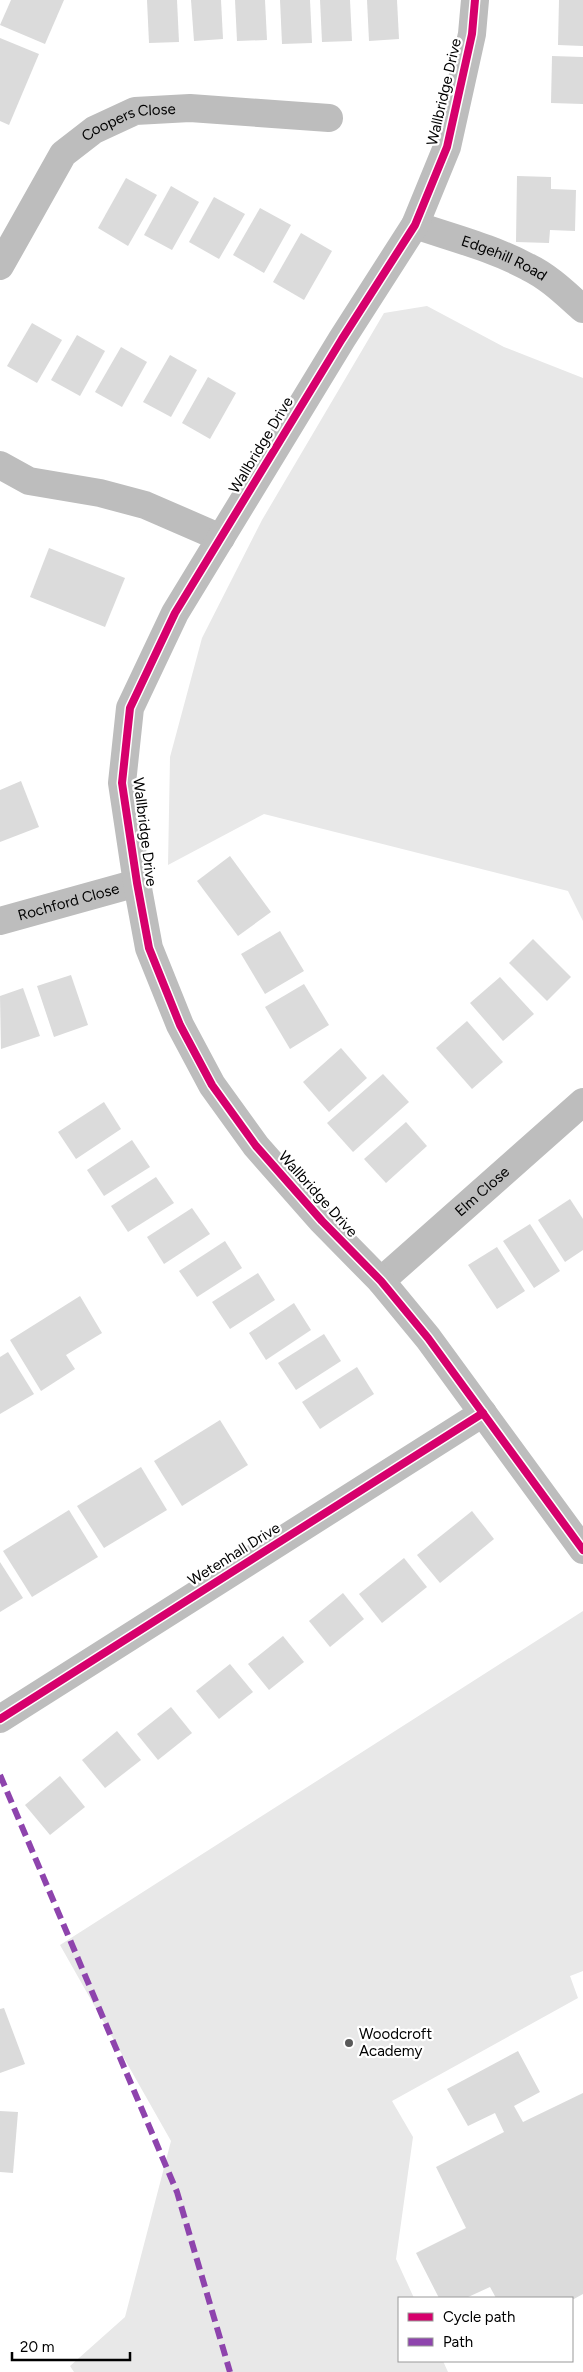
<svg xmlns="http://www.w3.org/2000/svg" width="583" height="2372" font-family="Figtree,sans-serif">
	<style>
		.green { fill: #e8e8e8 }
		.building { fill: #dbdbdb }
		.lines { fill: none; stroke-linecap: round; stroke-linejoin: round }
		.minor { stroke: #bdbdbd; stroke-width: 28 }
		.tertiary { stroke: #bdbdbd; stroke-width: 28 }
		.quiet { stroke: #8e44ad; stroke-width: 6; stroke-dasharray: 12 6; stroke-linecap: butt }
		.cycleway-casing { stroke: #fff; stroke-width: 11 }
		.cycleway { stroke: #d6006c; stroke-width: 8 }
		.poi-dot { fill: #595959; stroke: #fff; stroke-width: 2 }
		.labels { text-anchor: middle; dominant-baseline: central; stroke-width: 4.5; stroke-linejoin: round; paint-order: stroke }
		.street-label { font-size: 15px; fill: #000; stroke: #fff }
		.poi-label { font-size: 15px; fill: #000; stroke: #fff; text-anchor: start }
	</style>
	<rect width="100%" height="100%" fill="#fff"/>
	<g class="green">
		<path d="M427,306L504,347L583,378V921L568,891L264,814L168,865L170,757L202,638L262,520L384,313Z"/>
		<path d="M583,1611V1971L570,1976L578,1998L392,2101L413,2137L396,2259L414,2298H399V2361H443L448,2372H74L70,2366L125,2317L171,2141L60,1945Z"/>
	</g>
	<g class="building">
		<path d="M11,0H64L45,44L0,25Z"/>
		<path d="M147,0H177L179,42L149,43Z"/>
		<path d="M191,0H221L223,39L194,41Z"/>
		<path d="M235,0H265L267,40L237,41Z"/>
		<path d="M280,0H310L312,43L282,44Z"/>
		<path d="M320,0H350L352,41L322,42Z"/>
		<path d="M367,0H397L399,39L369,41Z"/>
		<path d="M559,0H583V46L558,45Z"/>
		<path d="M0,38L39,54L9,125L0,121Z"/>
		<path d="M552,56L583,57V104L551,103Z"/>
		<path d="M517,176L551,177V189L576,190L575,231L550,230L549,243L516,242Z"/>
		<path d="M126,178L157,195L128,246L98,228Z"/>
		<path d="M171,186L199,202L172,250L144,235Z"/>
		<path d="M214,197L245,214L219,259L189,242Z"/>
		<path d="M260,208L291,225L264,273L233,255Z"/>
		<path d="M301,233L332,251L304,300L273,282Z"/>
		<path d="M32,323L62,340L37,383L7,366Z"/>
		<path d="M77,335L105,351L80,396L51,380Z"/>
		<path d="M121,347L147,362L122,407L95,392Z"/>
		<path d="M170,355L197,370L171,417L143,402Z"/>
		<path d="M208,377L236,393L210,439L182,423Z"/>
		<path d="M49,548L125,578L105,627L30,597Z"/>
		<path d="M21,781L39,827L0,842V790Z"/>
		<path d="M230,856L271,912L238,936L197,881Z"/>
		<path d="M280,931L304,971L265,994L241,954Z"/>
		<path d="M533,939L571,977L547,1001L509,963Z"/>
		<path d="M71,975L88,1025L54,1037L37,986Z"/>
		<path d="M500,977L534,1014L503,1041L470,1003Z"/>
		<path d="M304,984L329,1025L290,1049L265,1007Z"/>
		<path d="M23,988L40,1036L1,1049L0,996Z"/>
		<path d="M467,1021L503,1062L472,1089L436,1048Z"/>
		<path d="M341,1048L367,1078L329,1112L303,1082Z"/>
		<path d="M383,1074L409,1102L353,1152L327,1123Z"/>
		<path d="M104,1102L121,1129L76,1159L58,1132Z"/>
		<path d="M406,1122L427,1146L386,1183L364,1159Z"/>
		<path d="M132,1140L150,1167L104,1196L87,1170Z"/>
		<path d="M156,1177L174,1203L128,1232L111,1206Z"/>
		<path d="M570,1199L583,1219V1250L565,1262L538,1220Z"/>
		<path d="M192,1208L210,1234L164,1264L147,1237Z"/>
		<path d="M530,1224L560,1271L534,1288L503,1241Z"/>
		<path d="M225,1241L242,1268L197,1297L179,1271Z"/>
		<path d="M497,1247L525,1291L497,1309L468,1265Z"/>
		<path d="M258,1273L275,1300L230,1329L212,1302Z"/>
		<path d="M80,1296L102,1333L66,1355L75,1369L41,1391L10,1340Z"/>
		<path d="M294,1303L311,1330L266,1360L249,1333Z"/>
		<path d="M324,1334L341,1361L296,1390L278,1363Z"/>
		<path d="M8,1352L34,1394L0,1414V1357Z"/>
		<path d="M357,1367L374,1394L320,1429L302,1402Z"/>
		<path d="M220,1420L248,1465L182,1506L154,1461Z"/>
		<path d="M141,1467L167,1510L104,1548L77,1506Z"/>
		<path d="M69,1510L98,1557L32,1597L3,1551Z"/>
		<path d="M472,1511L494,1539L440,1583L417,1555Z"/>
		<path d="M404,1558L427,1587L382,1623L359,1594Z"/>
		<path d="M0,1562L23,1598L0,1612Z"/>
		<path d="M343,1593L364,1619L330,1647L309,1621Z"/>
		<path d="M283,1636L304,1662L269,1690L248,1664Z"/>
		<path d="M230,1664L253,1692L219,1719L196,1691Z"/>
		<path d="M171,1707L192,1733L158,1760L137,1734Z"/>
		<path d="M117,1731L141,1760L105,1788L82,1760Z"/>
		<path d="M60,1776L85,1807L50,1835L25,1805Z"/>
		<path d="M4,2008L25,2064L0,2073V2009Z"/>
		<path d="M518,2051L540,2092L514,2106L523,2122L583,2093V2294L572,2300L496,2298L490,2287L466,2298H439L416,2253L466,2228L436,2167L504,2132L495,2113L468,2126L447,2089Z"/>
		<path d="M0,2111L18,2112L13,2173L0,2172Z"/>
	</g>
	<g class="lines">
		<g class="minor">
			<path id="s1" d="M415,225C453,238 493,248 528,267C549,277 566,294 583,309"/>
			<path id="s2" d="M0,266L63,154L94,130L135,111L190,108L329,118"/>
			<path d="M0,465L29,481L100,493L145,505L221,538"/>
			<path id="s3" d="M0,921L137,883"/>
			<path id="s4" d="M381,1281L583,1102"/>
			<path d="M0,1719L483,1413"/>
		</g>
		<path class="tertiary" d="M475,0L472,34L447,147L415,225L342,339L175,613L130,708L122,783L137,883L149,948L180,1025L212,1085L256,1146L322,1221L381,1281L428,1338L583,1550"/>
		<path class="quiet" d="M0,1775L177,2192L230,2372"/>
		<g class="cycleway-casing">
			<g id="cycleway">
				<path d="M475,0L472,34L447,147L415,225L342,339L175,613L130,708L122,783L137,883L149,948L180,1025L212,1085L256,1146L322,1221L381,1281L428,1338L583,1550"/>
				<path d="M0,1719L483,1413"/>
			</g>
		</g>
		<use href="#cycleway" class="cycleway"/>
	</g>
	<circle class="poi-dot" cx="349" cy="2043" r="5"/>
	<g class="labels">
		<g class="street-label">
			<text transform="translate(444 92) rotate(-77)">Wallbridge Drive</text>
			<text stroke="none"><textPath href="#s2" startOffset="204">Coopers Close</textPath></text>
			<text stroke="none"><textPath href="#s1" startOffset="95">Edgehill Road</textPath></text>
			<text transform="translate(261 445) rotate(-59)">Wallbridge Drive</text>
			<text transform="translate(145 832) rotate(83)">Wallbridge Drive</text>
			<text stroke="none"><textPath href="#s3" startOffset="71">Rochford Close</textPath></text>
			<text stroke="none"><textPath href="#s4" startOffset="135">Elm Close</textPath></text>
			<text transform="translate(318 1194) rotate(48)">Wallbridge Drive</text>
			<text transform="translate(234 1554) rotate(-32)">Wetenhall Drive</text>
		</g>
		<g class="poi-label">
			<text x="359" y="2034">Woodcroft<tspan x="359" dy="17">Academy</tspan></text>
		</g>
	</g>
	<rect x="398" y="2297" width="175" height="65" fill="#ffffff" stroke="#999999"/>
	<rect x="408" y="2313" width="25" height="8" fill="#d6006c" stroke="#999999"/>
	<text x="443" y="2322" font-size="15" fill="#000000">Cycle path</text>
	<rect x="408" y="2338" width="25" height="8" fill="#8e44ad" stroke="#999999"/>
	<text x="443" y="2347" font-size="15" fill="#000000">Path</text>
	<path d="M12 2352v8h118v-8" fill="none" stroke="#000000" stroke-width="2.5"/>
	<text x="20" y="2352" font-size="15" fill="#000000" stroke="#ffffff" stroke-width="4" paint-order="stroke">20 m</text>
</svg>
